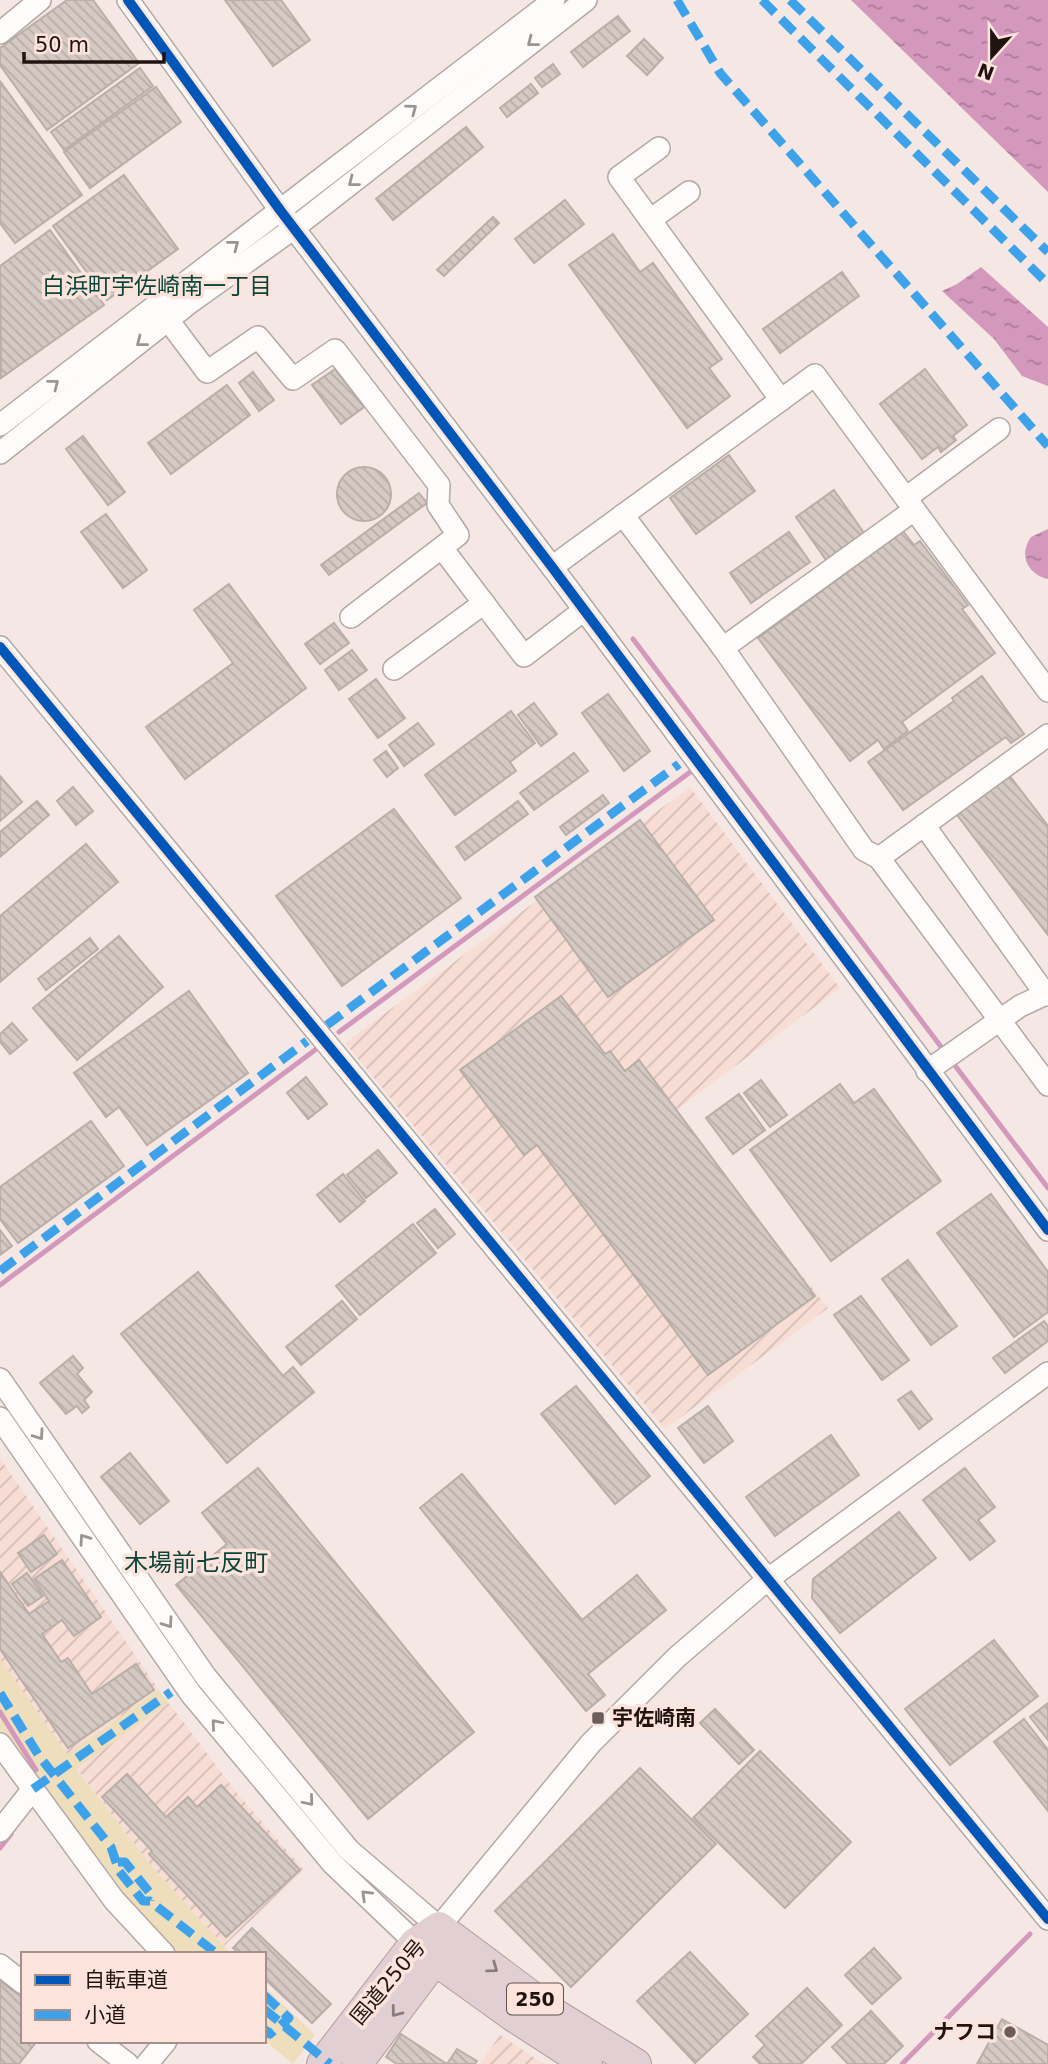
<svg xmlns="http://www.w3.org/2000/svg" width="1048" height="2064" font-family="'DejaVu Sans','Noto Sans JP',sans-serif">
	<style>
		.industrial { fill: url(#industrial-furrows) }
		.park { fill: #eedebb }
		.water { fill: url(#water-ripples) }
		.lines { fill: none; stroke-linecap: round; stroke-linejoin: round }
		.stream { stroke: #d398bc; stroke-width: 5 }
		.building { fill: url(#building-back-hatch); stroke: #b9aea8; stroke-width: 2 }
		.minor-casing { stroke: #b4a8a4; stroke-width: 24 }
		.highway-casing { stroke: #b29a9c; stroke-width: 32 }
		.minor { stroke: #fefcfb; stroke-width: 21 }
		.highway { stroke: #e2cfd3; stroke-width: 30 }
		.quiet { stroke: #3ea2ea; stroke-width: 9; stroke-dasharray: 18 9; stroke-linecap: butt }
		.cycleway-casing { stroke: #fce4dd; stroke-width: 15 }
		.cycleway { stroke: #0057b8; stroke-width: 10 }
		.oneway { stroke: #9b9491 }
		.oneway2 { stroke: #8b7b7b }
		.poi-dot { fill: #6b5e5a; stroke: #fce4dd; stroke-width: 2.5 }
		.labels { text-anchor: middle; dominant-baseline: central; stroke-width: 7; stroke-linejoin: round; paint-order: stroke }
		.shield { fill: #fce4dd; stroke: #63524e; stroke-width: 2 }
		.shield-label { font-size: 19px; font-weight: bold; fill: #211410 }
		.poi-label { font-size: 21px; font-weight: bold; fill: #211410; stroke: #fce4dd; text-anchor: start }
		.street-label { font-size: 21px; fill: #211410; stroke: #fce4dd }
		.neighbourhood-label { font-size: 23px; fill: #0a453a; stroke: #fce4dd }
		.quarter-label { font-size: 24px; fill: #0a453a; stroke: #fce4dd }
	</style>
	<defs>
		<pattern id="industrial-furrows" width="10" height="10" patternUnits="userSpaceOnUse" patternTransform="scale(1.75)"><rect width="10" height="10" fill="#f8ddd5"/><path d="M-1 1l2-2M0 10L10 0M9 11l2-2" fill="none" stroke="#d4bdb6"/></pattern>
		<pattern id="water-ripples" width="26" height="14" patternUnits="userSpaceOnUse" patternTransform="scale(1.75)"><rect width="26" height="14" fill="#d398bc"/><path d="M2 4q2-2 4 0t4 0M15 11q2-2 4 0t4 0" fill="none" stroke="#ab7b97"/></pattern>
		<pattern id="building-back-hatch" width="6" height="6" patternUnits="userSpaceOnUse" patternTransform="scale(1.75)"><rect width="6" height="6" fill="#d5cac3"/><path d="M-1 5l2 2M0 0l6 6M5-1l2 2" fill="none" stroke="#b7ada6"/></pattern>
	</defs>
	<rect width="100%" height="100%" fill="#f5e8e4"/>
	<g class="industrial">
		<path d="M690,787L840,988L674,1112L828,1308L665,1429L345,1043Z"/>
		<path d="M0,1458L159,1690L67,1754L0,1659Z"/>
		<path d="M169,1703L237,1793L304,1870L224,1946L152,1867L76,1768Z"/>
		<path d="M500,2035L544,2064H480Z"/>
	</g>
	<g class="park">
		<path d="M0,1659L67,1754L159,1690L169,1703L76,1769L152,1867L231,1954H176L118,1891L0,1731Z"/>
		<path d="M264,1986L315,2035L293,2064L264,2040Z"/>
	</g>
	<g class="water">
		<path d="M851,0H1048V192Z"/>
		<path d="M981,267L1048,327V386L1022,376L994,339L942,291L957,284Z"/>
		<path d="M1048,529V579H1047C1026,573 1019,554 1031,537Z"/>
	</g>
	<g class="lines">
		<g class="stream">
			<path d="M633,639L945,1052"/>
			<path d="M339,1032L697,767"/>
			<path d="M950,1059L1048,1188"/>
			<path d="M0,1285L315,1050"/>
			<path d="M0,1712L36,1770"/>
			<path d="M0,1848L11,1834"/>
			<path d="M902,2064L1030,1934"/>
		</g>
	</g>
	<g class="building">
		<path d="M67,0H93L139,63L47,130L0,65V48Z"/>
		<path d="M225,0H281L310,40L273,66Z"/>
		<path d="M618,16L630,31L583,67L571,52Z"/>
		<path d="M644,39L663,58L647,75L627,56Z"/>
		<path d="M553,64L560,74L542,87L535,78Z"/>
		<path d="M140,68L153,86L64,150L51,132Z"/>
		<path d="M0,81L82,195L15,243L0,223Z"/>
		<path d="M531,84L538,93L507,117L500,108Z"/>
		<path d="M156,87L181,122L90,188L64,152Z"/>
		<path d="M466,127L483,147L393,220L376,199Z"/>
		<path d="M124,175L178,249L107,300L53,226Z"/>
		<path d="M565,200L584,224L534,263L515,239Z"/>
		<path d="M493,217L499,223L444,276L437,270Z"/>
		<path d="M50,230L104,305L1,378L0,266Z"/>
		<path d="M613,234L640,272L653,263L722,359L709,368L730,396L687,428L569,265Z"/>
		<path d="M842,272L859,296L780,353L763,329Z"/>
		<path d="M335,369L364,407L341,424L312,385Z"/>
		<path d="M925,369L967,425L953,436L956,440L941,452L938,447L922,459L880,404Z"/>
		<path d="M253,372L274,400L259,411L239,383Z"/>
		<path d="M227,385L250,415L171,474L148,443Z"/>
		<path d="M83,436L125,492L108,505L66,449Z"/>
		<path d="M729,455L755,491L696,534L670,498Z"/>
		<circle cx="364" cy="494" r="27"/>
		<path d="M834,490L864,533L826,560L796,517Z"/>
		<path d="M419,493L427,503L329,575L321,565Z"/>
		<path d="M106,514L147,570L123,588L81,532Z"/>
		<path d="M903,531L914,545L920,541L968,605L962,609L995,653L902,722L908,731L884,749L878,740L850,761L758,638Z"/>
		<path d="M789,532L810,562L751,603L730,573Z"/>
		<path d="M229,584L306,688L185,779L146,727L233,663L194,610Z"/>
		<path d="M334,623L349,643L320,664L305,644Z"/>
		<path d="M352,650L367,670L339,690L325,670Z"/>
		<path d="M982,676L1024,734L1011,743L1006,737L903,810L868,762L954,701L952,698Z"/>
		<path d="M376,679L405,718L378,738L349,699Z"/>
		<path d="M608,694L650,751L624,771L582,713Z"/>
		<path d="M534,703L557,734L541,746L518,715Z"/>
		<path d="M511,711L535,743L510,762L516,771L455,815L425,775Z"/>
		<path d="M418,723L434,744L404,766L389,745Z"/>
		<path d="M386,751L398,768L387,777L374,760Z"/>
		<path d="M574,753L588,771L534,810L520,793Z"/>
		<path d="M1009,775L1048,826V935L957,815Z"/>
		<path d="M0,776L22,802L0,821Z"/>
		<path d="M73,787L93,811L76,825L57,801Z"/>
		<path d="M603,795L609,803L566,835L560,827Z"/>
		<path d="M37,801L49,815L0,857V832Z"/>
		<path d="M518,801L528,814L465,860L456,847Z"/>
		<path d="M394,809L461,898L342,986L276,896Z"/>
		<path d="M640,820L714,920L608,997L535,897Z"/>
		<path d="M86,844L118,882L0,982V916Z"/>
		<path d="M119,936L163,987L77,1060L33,1008Z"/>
		<path d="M90,938L98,949L46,990L38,979Z"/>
		<path d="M189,991L248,1073L147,1145L119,1107L106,1117L74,1073Z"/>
		<path d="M561,996L605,1054L610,1051L625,1071L639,1060L815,1296L708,1375L537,1145L524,1155L460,1070Z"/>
		<path d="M12,1023L27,1040L10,1054L0,1042V1034Z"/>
		<path d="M306,1077L327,1104L308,1119L287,1093Z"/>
		<path d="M761,1080L787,1115L770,1127L744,1093Z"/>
		<path d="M840,1084L854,1103L874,1089L941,1181L831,1261L750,1150Z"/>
		<path d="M739,1094L765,1130L733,1154L706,1118Z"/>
		<path d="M91,1121L124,1166L18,1243L0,1219V1187Z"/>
		<path d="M378,1150L397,1173L366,1198L347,1175Z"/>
		<path d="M343,1174L365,1201L340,1222L317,1195Z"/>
		<path d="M991,1194L1048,1272V1312L1014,1337L937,1233Z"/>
		<path d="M435,1209L455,1234L438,1248L417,1223Z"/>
		<path d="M413,1224L436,1253L360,1315L336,1286Z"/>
		<path d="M0,1230L12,1246L0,1255Z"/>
		<path d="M908,1260L957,1326L931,1345L882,1279Z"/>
		<path d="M198,1272L283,1376L293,1367L314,1392L227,1463L121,1334Z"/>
		<path d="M861,1296L909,1360L882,1380L834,1315Z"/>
		<path d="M342,1301L357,1319L301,1365L286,1347Z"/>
		<path d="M1044,1321L1048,1326V1341L1005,1373L993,1358Z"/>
		<path d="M73,1356L83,1368L77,1374L92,1392L84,1400L89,1407L82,1413L77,1406L66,1414L40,1383Z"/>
		<path d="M576,1386L650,1476L615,1504L541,1414Z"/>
		<path d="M911,1391L932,1419L919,1429L898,1400Z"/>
		<path d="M708,1406L733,1441L704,1463L678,1428Z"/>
		<path d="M831,1435L859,1475L775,1536L746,1497Z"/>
		<path d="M130,1453L169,1501L140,1524L101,1477Z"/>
		<path d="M258,1468L474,1732L368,1819L176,1585L227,1544L202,1513Z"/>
		<path d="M965,1468L995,1507L978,1520L995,1541L970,1560L923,1500Z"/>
		<path d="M462,1474L582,1620L637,1575L666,1610L588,1674L605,1695L586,1711L420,1508Z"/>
		<path d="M899,1512L936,1558L840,1633L812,1598L813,1579Z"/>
		<path d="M44,1535L57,1554L31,1572L18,1553Z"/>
		<path d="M62,1560L101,1617L74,1636L62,1620L42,1634L61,1662L68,1658L92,1694L136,1664L154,1690L68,1748L0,1649V1572L29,1614L49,1601L34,1579Z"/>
		<path d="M27,1573L43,1596L28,1606L12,1584Z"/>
		<path d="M994,1640L1038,1696L950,1765L905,1709Z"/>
		<path d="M1048,1703V1740L1030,1717Z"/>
		<path d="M715,1709L754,1750L739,1764L700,1723Z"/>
		<path d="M1024,1719L1048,1750V1811L994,1742Z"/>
		<path d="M760,1751L851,1842L785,1908L693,1818Z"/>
		<path d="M640,1768L716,1844L571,1987L495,1911Z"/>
		<path d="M127,1774L166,1817L188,1797L197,1807L221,1785L300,1870L226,1937L149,1854L152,1851L102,1797Z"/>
		<path d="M252,1928L331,2004L312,2023L264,1978V1954H239L233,1948Z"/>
		<path d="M874,1948L901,1978L872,2004L845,1975Z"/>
		<path d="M690,1952L748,2014L695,2063L637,2001Z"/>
		<path d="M0,1981L23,1998V2041H37L19,2064H0Z"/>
		<path d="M807,1988L842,2025L801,2064H760L753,2057L765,2045L756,2036Z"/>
		<path d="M871,2011L903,2046L884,2064H848L832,2047Z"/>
		<path d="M1002,2019L1048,2045V2064H977Z"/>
		<path d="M401,2034L447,2064L457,2049L477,2061L475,2064H397L386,2057Z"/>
	</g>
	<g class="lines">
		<g class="minor-casing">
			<g id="minor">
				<path d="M128,0L280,210L552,567L1048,1230"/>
				<path d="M0,33L40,0"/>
				<path d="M659,148L619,177L781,400"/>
				<path d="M650,220L689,192"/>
				<path d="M168,320L207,372L258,337L293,379L335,350L439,485L438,505L458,535L351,617"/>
				<path d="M0,425L554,0"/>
				<path d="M0,453L188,304L294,228L586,0"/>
				<path d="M906,498L999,429"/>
				<path d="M623,515L723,648L864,850L879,858L1048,1085"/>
				<path d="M442,548L524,656L584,610"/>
				<path d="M552,567L815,375L1048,691"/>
				<path d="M0,647L1048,1919"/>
				<path d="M723,648L914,510"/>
				<path d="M394,669L484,603"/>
				<path d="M924,825L1046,995"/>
				<path d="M879,858L1048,735"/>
				<path d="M927,1071L1020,1006L1048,993"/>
				<path d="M0,1379L206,1677L349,1850L439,1927"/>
				<path d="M0,1418L191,1694L333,1864L424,1951"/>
				<path d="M0,1744L114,1900L164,1954"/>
				<path d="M0,1831L33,1789"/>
				<path d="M437,1941L439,1927L591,1743L677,1657L767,1580L1048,1373"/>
				<path d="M0,1965L23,1983"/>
				<path d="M98,2041L128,2064"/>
				<path d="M147,2064L166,2041"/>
			</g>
		</g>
		<g class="highway-casing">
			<g id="highway">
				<path d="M322,2064L415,1943L439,1927L558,2016L636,2064"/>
				<path d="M357,2064L435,1960L513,2016L587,2064"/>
			</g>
		</g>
		<use href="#minor" class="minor"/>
		<use href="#highway" class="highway"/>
		<g class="quiet">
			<path d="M677,0L720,73L1048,446"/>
			<path d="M762,0L1048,284"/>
			<path d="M790,0L1048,252"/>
			<path d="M327,1025L679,764"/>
			<path d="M0,1271L307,1041"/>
			<path d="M0,1693L39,1756L111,1847L119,1871L143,1901H150L217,1954"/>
			<path d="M33,1789L171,1692"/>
			<path d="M118,1862H125L150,1893V1901"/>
			<path d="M264,1995L289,2018L270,2034L264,2029"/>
			<path d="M264,2009L330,2064"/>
		</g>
		<g class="cycleway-casing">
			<g id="cycleway">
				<path d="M128,0L280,210L552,567L1048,1230"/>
				<path d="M0,647L1048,1919"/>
			</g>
		</g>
		<use href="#cycleway" class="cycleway"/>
	</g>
	<defs><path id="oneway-chevron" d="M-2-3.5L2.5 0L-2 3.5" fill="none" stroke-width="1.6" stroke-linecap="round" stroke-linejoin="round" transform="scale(1.75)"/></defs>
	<g class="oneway">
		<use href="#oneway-chevron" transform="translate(532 42) rotate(142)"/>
		<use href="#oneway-chevron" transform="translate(412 109) rotate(-37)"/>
		<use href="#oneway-chevron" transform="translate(353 182) rotate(142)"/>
		<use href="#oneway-chevron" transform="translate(234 245) rotate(-38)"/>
		<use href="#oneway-chevron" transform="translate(141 342) rotate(142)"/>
		<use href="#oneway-chevron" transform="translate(54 384) rotate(-38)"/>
		<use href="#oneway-chevron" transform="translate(39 1435) rotate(55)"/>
		<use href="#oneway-chevron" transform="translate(84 1539) rotate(-125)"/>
		<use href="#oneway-chevron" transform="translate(168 1623) rotate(55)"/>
		<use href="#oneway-chevron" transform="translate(216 1724) rotate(-130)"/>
		<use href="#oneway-chevron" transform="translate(309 1801) rotate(50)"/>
		<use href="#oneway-chevron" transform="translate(366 1895) rotate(-136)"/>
	</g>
	<g class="oneway2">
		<use href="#oneway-chevron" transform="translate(493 1968) rotate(36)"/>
		<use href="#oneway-chevron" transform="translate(396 2012) rotate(127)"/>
	</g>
	<g class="poi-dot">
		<rect x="591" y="1711" width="14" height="14" rx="3.5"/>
		<circle cx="1010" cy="2032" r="7"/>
	</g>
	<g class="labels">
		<rect class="shield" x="507" y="1983.5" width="56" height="31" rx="5"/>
		<g class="shield-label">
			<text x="535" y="1999">250</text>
		</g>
		<g class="poi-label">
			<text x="612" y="1718">宇佐崎南</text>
			<text x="996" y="2032" text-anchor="end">ナフコ</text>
		</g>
		<g class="street-label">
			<text transform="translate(388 1982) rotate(-50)">国道250号</text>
		</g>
		<g class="neighbourhood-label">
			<text x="157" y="286">白浜町宇佐崎南一丁目</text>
		</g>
		<g class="quarter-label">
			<text x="196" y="1563">木場前七反町</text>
		</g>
	</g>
	<rect x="21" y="1952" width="245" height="91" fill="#fce4dd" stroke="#a4918b" stroke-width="2"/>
	<rect x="35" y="1975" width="35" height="10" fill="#0057b8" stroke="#a4918b" stroke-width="2"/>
	<text x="84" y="1987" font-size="21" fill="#211410">自転車道</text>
	<rect x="35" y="2010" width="35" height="10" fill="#3ea2ea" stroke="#a4918b" stroke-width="2"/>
	<text x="84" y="2022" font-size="21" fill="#211410">小道</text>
	<g transform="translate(992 56) rotate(201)" stroke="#fce4dd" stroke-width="5" paint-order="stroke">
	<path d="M0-5L12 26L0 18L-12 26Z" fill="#211410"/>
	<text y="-10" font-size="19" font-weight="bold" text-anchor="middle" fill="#211410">N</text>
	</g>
	<path d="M24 52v10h140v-10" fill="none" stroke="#211410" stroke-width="3.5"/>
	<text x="35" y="52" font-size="21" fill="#211410" stroke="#fce4dd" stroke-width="5" paint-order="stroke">50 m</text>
</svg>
